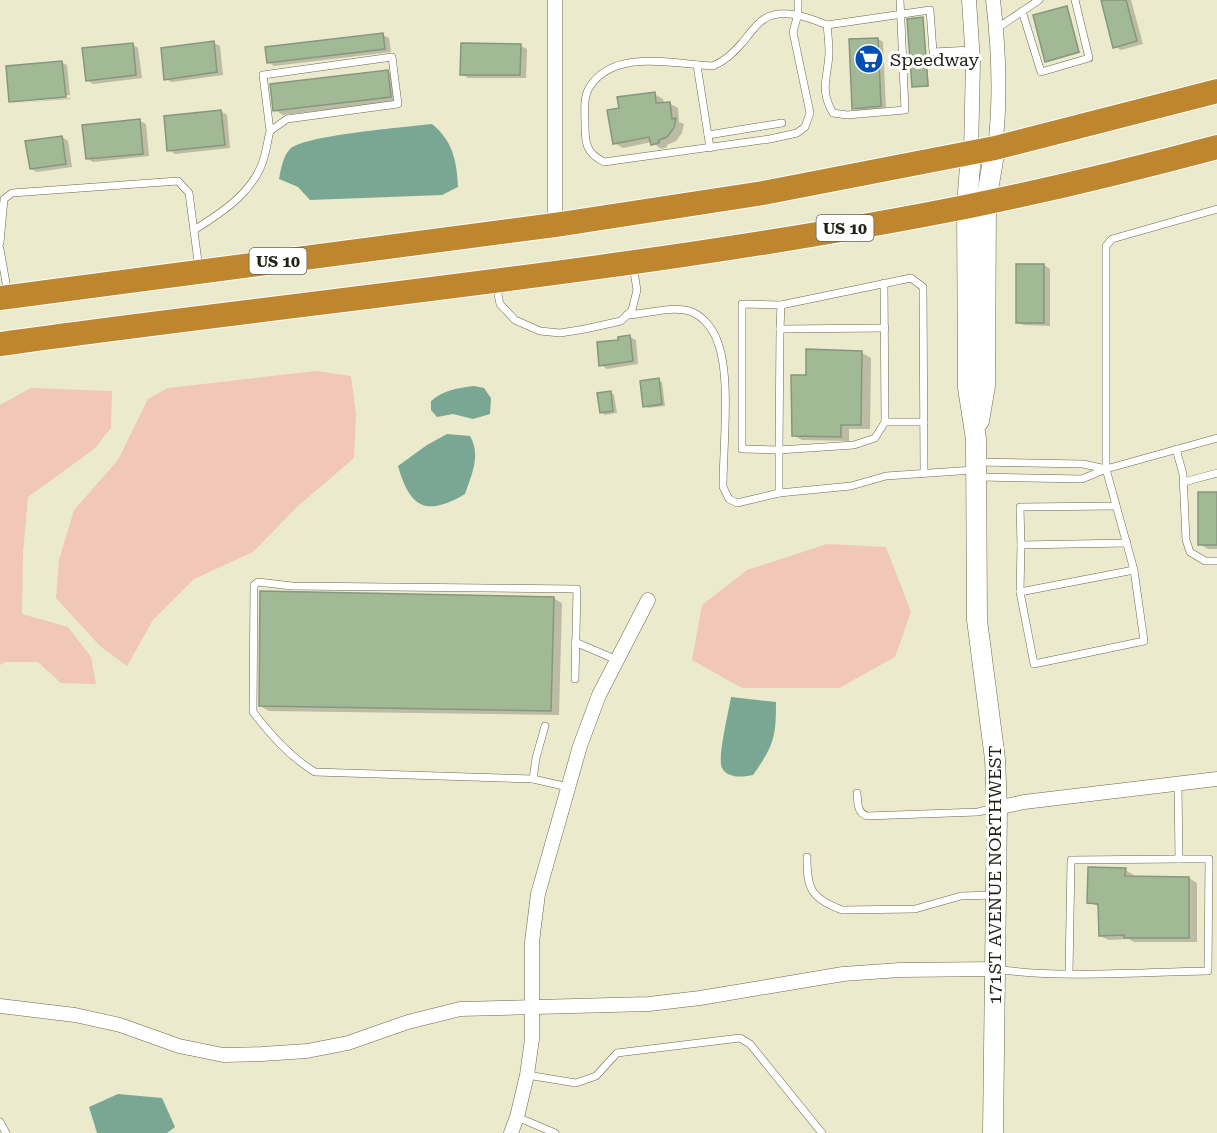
<svg xmlns="http://www.w3.org/2000/svg" width="1217" height="1133" font-family="'Roboto Serif',serif">
	<style>
		.green { fill: #f1c7b7 }
		.water { fill: #79a793 }
		.shadow { fill: #0003 }
		.building { fill: #a1b995; stroke: #87977f; stroke-width: 1.5 }
		.lines { fill: none; stroke-linecap: round; stroke-linejoin: round }
		.lane-casing { stroke: #6a684e; stroke-width: 8 }
		.street-casing { stroke: #6a684e; stroke-width: 15 }
		.secondary-casing { stroke: #6a684e; stroke-width: 21 }
		.highway-casing { stroke: #fff; stroke-width: 26 }
		.lane { stroke: #fff; stroke-width: 7 }
		.street { stroke: #fff; stroke-width: 14 }
		.secondary { stroke: #fff; stroke-width: 20 }
		.highway { stroke: #bf8630; stroke-width: 24 }
		.labels { text-anchor: middle; dominant-baseline: central; stroke-width: 6; stroke-linejoin: round; paint-order: stroke }
		.shield { fill: #fff; stroke: #64645c; stroke-width: 1.5 }
		.shield-label { font-size: 16px; font-weight: bold; fill: #212116 }
		.poi-label { font-size: 18px; fill: #212116; stroke: #fff; text-anchor: start }
		.street-label { font-size: 18px; fill: #212116; stroke: #fff }
	</style>
	<rect width="100%" height="100%" fill="#ebeacc"/>
	<g class="green">
		<path d="M316,371L351,376L356,414L354,458L297,507L253,552L194,579L153,620L127,666L100,646L56,598L59,560L74,510L118,460L148,399L168,388Z"/>
		<path d="M31,388L112,391L111,428L94,449L28,497L23,553L22,614L68,627L91,657L96,684L61,683L38,662H5L0,665V405Z"/>
		<path d="M827,544L886,547L911,612L895,657L839,688H742L692,660L702,605L747,570Z"/>
	</g>
	<g class="water">
		<path d="M432,124C453,141 457,162 458,187L442,195L310,200L298,187L279,179C281,169 283,156 290,149C305,135 407,127 432,124Z"/>
		<path d="M474,386L484,388L491,398L490,414L473,419L453,414L437,417L431,410V401C444,390 457,388 474,386Z"/>
		<path d="M447,434L470,436C481,455 472,474 465,494C426,517 410,508 398,466L427,445Z"/>
		<path d="M731,697L776,702C776,738 774,745 753,775C744,777 728,779 722,768C717,759 729,710 731,697Z"/>
		<path d="M118,1094L162,1098L175,1127L167,1133H97L89,1107Z"/>
	</g>
	<g class="shadow">
		<path d="M1103,0H1131L1143,44L1121,50L1115,47Z"/>
		<path d="M1067,8L1080,53L1048,62L1046,61Z"/>
		<path d="M923,18L929,86L915,87L909,20Z"/>
		<path d="M383,35L389,38L391,52L274,66L268,62Z"/>
		<path d="M878,39L883,42L886,109L859,111L853,108Z"/>
		<path d="M214,43L220,46L223,75L172,82L165,79Z"/>
		<path d="M132,44L138,48L142,78L93,84L87,80Z"/>
		<path d="M521,46L527,49L526,78H468L462,74Z"/>
		<path d="M61,62L67,65L70,95L14,100V103L11,101Z"/>
		<path d="M388,71L396,76L399,101L283,115L275,110Z"/>
		<path d="M654,94L663,99L664,104L669,103L678,108L679,122L684,124L682,133L676,141L667,145V147L661,149L652,142L623,148L614,143L620,110Z"/>
		<path d="M70,98L71,99L14,103Z"/>
		<path d="M221,111L227,115L230,148L175,154L169,150Z"/>
		<path d="M140,121L146,124L149,156L93,162L87,158Z"/>
		<path d="M62,137L68,141L72,167L37,172L31,169Z"/>
		<path d="M1044,265L1050,269V326L1023,325L1017,322Z"/>
		<path d="M630,337L636,340L638,364L607,369L601,365L619,341Z"/>
		<path d="M808,351L862,353L871,358L870,429H849V441L802,440L793,435L808,376Z"/>
		<path d="M658,380L662,382L665,406L648,408L644,406Z"/>
		<path d="M610,392L614,395L617,413L605,415L601,412Z"/>
		<path d="M1217,494V549H1208L1199,544Z"/>
		<path d="M553,598L562,603L559,715L269,711L260,706Z"/>
		<path d="M1125,870L1134,875V878H1189L1197,883V942H1134L1129,939L1109,940L1100,936V907L1089,902Z"/>
	</g>
	<g class="building">
		<path d="M1101,0H1126L1137,41L1113,48Z"/>
		<path d="M1067,6L1079,52L1045,62L1033,15Z"/>
		<path d="M923,17L928,86L912,87L907,19Z"/>
		<path d="M383,33L385,49L267,63L265,47Z"/>
		<path d="M878,38L881,106L852,109L849,39Z"/>
		<path d="M214,41L217,72L164,80L161,48Z"/>
		<path d="M133,43L136,75L86,81L82,48Z"/>
		<path d="M461,43L521,44L520,75H460Z"/>
		<path d="M62,61L66,97L9,102L6,66Z"/>
		<path d="M388,70L391,97L273,111L270,84Z"/>
		<path d="M655,92L656,103L670,102L672,119L676,118L674,128L667,137L659,140V143L651,145L649,137L613,144L607,110L619,108L617,97Z"/>
		<path d="M221,110L225,145L167,151L164,116Z"/>
		<path d="M140,119L143,154L86,159L82,125Z"/>
		<path d="M62,136L66,164L30,169L25,141Z"/>
		<rect x="1016" y="264" width="28" height="59"/>
		<path d="M630,335L633,361L599,366L597,342L618,340V337Z"/>
		<path d="M806,349L862,351L861,425H841V437L792,436L791,375H806Z"/>
		<path d="M659,378L662,404L643,407L640,381Z"/>
		<path d="M611,391L613,411L600,413L597,393Z"/>
		<rect x="1198" y="492" width="19" height="53"/>
		<path d="M260,591L554,597L551,711L259,706Z"/>
		<path d="M1088,867L1126,868L1125,876L1189,877V938H1124V935L1099,936L1098,904L1087,903Z"/>
	</g>
	<g class="lines">
		<g class="lane-casing">
			<g id="lane">
				<path d="M798,0V14L793,32L810,113L805,127L797,133L770,139L604,162C586,153 585,143 585,125C585,113 583,98 589,88C613,48 673,64 713,66C725,61 733,53 742,43C748,36 756,24 764,19C782,7 810,18 827,25C828,34 829,44 829,53C828,78 819,89 833,113L847,115L905,110L900,0"/>
				<path d="M1022,11L1041,72L1089,58L1075,0"/>
				<path d="M827,25L930,10L933,52L972,50"/>
				<path d="M996,29L1039,0"/>
				<path d="M697,65L710,148"/>
				<path d="M708,135L782,123"/>
				<path d="M194,230C223,212 257,190 265,154C267,146 268,139 270,131L287,119L398,104L392,57L263,75L270,131"/>
				<path d="M0,243L4,199L12,193L178,181L189,193L199,269"/>
				<path d="M0,249L8,294"/>
				<path d="M884,283L885,422"/>
				<path d="M496,285L500,304L515,320L540,331L560,333L585,329L621,321L632,310L637,290L633,266"/>
				<path d="M627,315C648,314 672,305 692,312C704,317 714,330 718,343C731,378 723,447 723,487L729,499L737,503L779,493L851,486L886,476L974,470"/>
				<path d="M885,328L780,329L779,450L854,445L875,438L885,422H924"/>
				<path d="M780,329L781,305"/>
				<path d="M1176,449L1183,474L1186,540L1190,552L1205,561H1217"/>
				<path d="M977,462L1083,464L1106,469"/>
				<path d="M977,477L1082,479L1106,469L1217,438"/>
				<path d="M1184,482L1217,473"/>
				<path d="M779,493V450L742,449V304L781,305L911,278L923,287L924,472"/>
				<path d="M1021,545L1020,507L1116,506"/>
				<path d="M1134,570L1020,592L1034,664L1144,641L1134,570L1106,469V246L1112,239L1217,209"/>
				<path d="M1020,592L1021,545L1127,543"/>
				<path d="M575,647V642L617,660"/>
				<path d="M545,726L536,758L533,779L568,787"/>
				<path d="M533,779L315,772C290,757 271,735 253,712L254,585L258,582L292,586L577,589L575,679"/>
				<path d="M857,793C858,803 857,813 867,816L978,812L994,808"/>
				<path d="M807,857C807,888 810,898 842,910L915,909L961,896L995,895"/>
				<path d="M996,969C1064,979 1138,972 1208,971L1209,859H1179L1178,784"/>
				<path d="M1069,973L1071,860L1179,859"/>
				<path d="M527,1075L576,1083L596,1076L617,1053L740,1038L750,1044L822,1133"/>
				<path d="M517,1117L555,1133"/>
				<path d="M0,1122L6,1133"/>
			</g>
		</g>
		<g class="street-casing">
			<g id="street">
				<path d="M555,0V225"/>
				<path d="M969,0L973,61L971,153"/>
				<path d="M993,0C999,50 1001,98 995,148"/>
				<path d="M997,808L1024,802L1217,779"/>
				<path d="M0,1006L75,1015L120,1025L179,1046L223,1055L262,1054L307,1051L348,1043L408,1022L460,1009L649,1004L700,998L843,974L900,970L995,969"/>
				<path d="M511,1133L517,1117L527,1075L532,1039V942L538,894L580,746L599,695L648,600"/>
			</g>
		</g>
		<g class="secondary-casing">
			<g id="secondary">
				<path d="M971,153L967,206L968,388L976,439L977,620L995,759L997,808L993,1133"/>
				<path d="M979,421L985,386L986,202L995,148"/>
			</g>
		</g>
		<g class="highway-casing">
			<g id="highway">
				<path d="M0,298L555,225L763,193L995,148L1217,91"/>
				<path d="M0,344C323,299 650,270 970,206C1053,189 1135,169 1217,147"/>
			</g>
		</g>
		<use href="#lane" class="lane"/>
		<use href="#street" class="street"/>
		<use href="#secondary" class="secondary"/>
		<use href="#highway" class="highway"/>
	</g>
	<defs>
		<g id="supermarket-disc" transform="scale(1.5)"><circle r="9.5" fill="#004fb8" stroke="#fff"/><path d="M-6-5.5h2.5l.6 2H6L4.5 2H-2.5L-4.4-4H-6ZM-1.5 3.2a1.3 1.3 0 1 0 .1 0ZM3 3.2a1.3 1.3 0 1 0 .1 0Z" fill="#fff"/></g>
	</defs>
	<g fill-rule="evenodd">
		<use href="#supermarket-disc" x="869" y="59"/>
	</g>
	<g class="labels">
		<g class="shield">
			<rect x="816.5" y="215" width="57" height="26" rx="4.5"/>
			<rect x="249.5" y="248" width="57" height="26" rx="4.5"/>
		</g>
		<g class="shield-label">
			<text x="845" y="228">US 10</text>
			<text x="278" y="261">US 10</text>
		</g>
		<g class="poi-label">
			<text x="890" y="59">Speedway</text>
		</g>
		<g class="street-label">
			<text transform="translate(994 875) rotate(-90)">171ST AVENUE NORTHWEST</text>
		</g>
	</g>
</svg>
